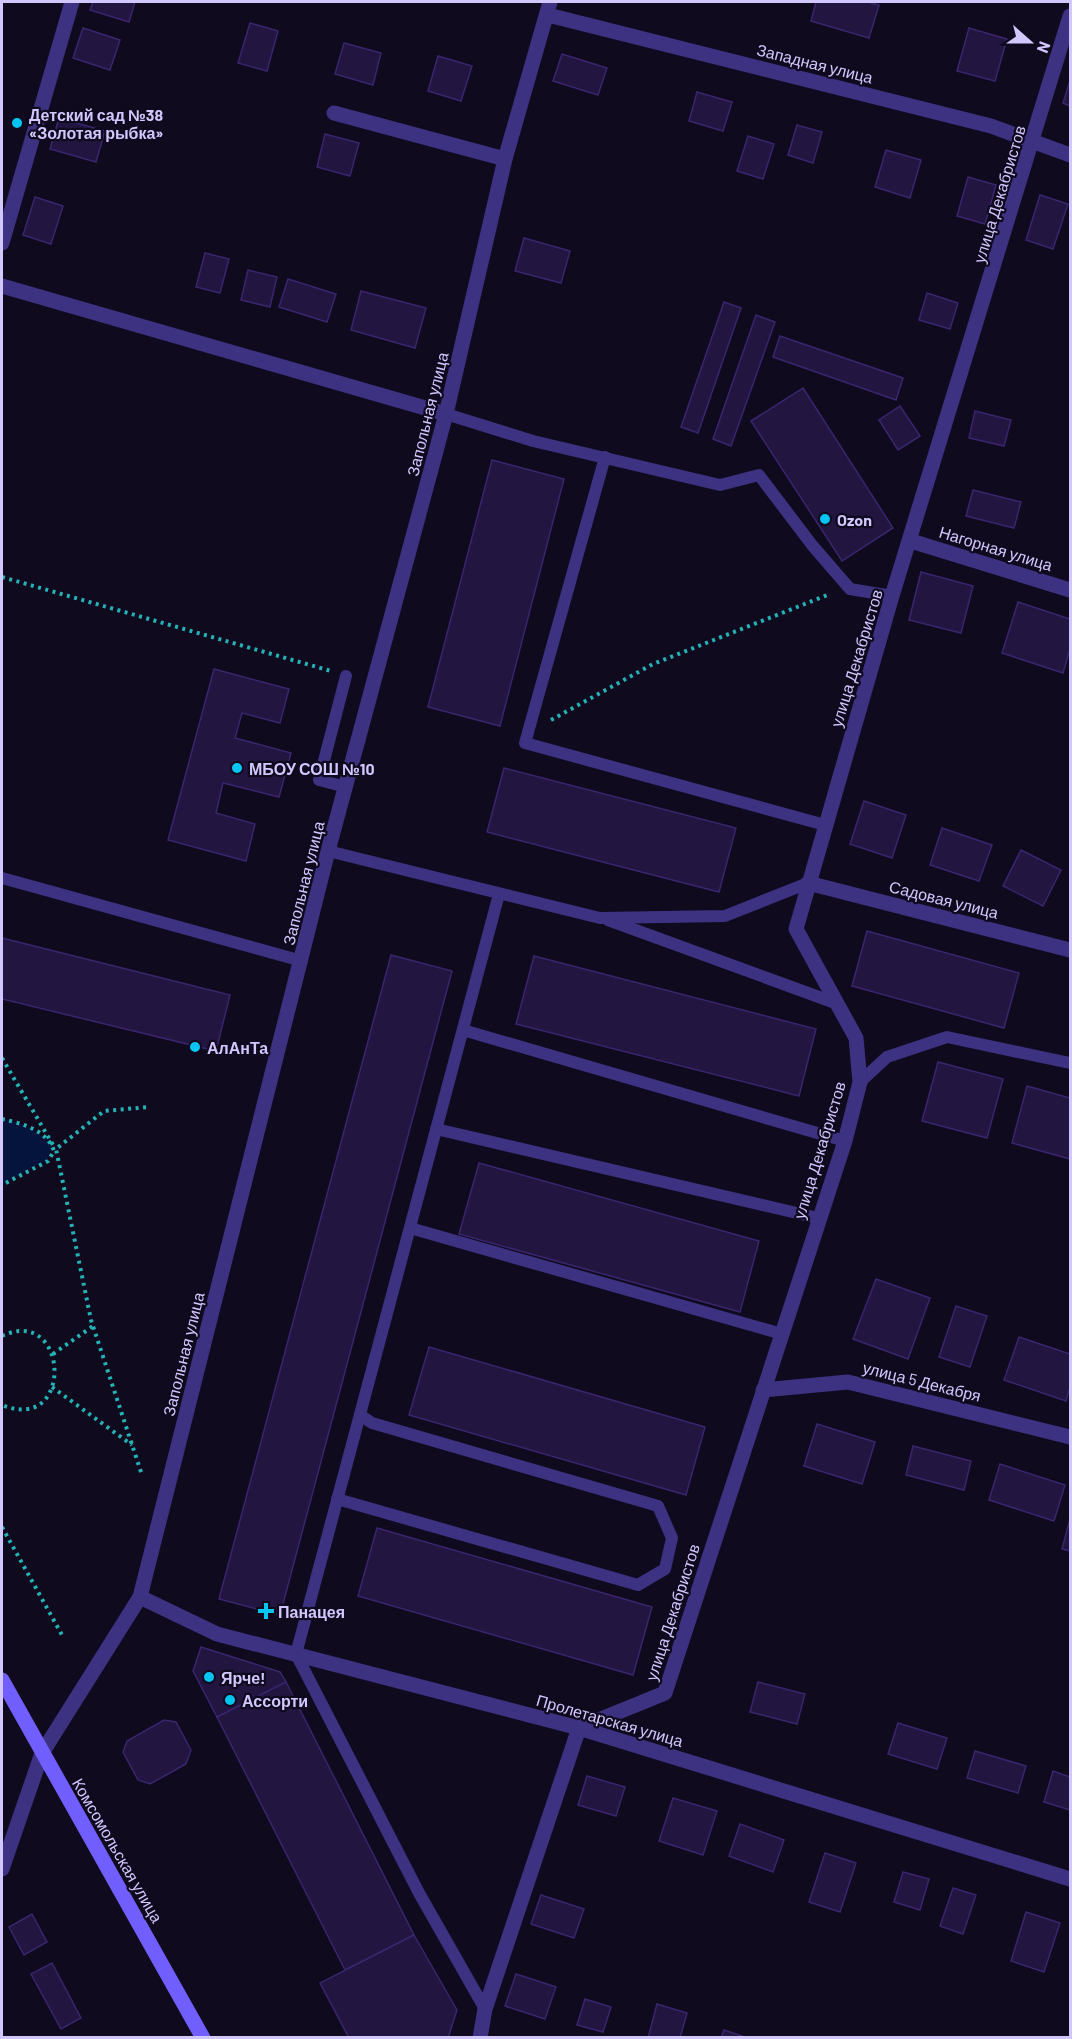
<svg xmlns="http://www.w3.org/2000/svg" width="1072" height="2039" font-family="Barlow,sans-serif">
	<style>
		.water { fill: #05143c }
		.building { fill: #221540; stroke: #3a256e; stroke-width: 1.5 }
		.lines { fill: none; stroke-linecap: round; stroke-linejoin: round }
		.path { stroke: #24b2b6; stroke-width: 4; stroke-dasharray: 3 4.5; stroke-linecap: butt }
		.service { stroke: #3c3281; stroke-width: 12 }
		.minor { stroke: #3c3281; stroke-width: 15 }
		.secondary { stroke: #705eff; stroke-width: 15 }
		.poi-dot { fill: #00c5f2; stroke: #0f0a1e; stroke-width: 2 }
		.labels { text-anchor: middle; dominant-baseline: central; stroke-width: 4.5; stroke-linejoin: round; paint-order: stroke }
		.street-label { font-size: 16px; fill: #d3c7ff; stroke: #0f0a1e }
		.poi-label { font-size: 16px; font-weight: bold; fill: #d3c7ff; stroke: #0f0a1e; text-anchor: start }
	</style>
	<rect width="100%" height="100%" fill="#0f0a1e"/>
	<path class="water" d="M2,1119C23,1123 37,1130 52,1146L47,1160L2,1184Z"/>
	<g class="building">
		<path d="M93,2H135L129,22L90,10Z"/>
		<path d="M816,2H867L879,5L869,38L811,21Z"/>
		<path d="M250,23L278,31L267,71L238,63Z"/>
		<path d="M83,28L120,40L110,70L73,58Z"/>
		<path d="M969,28L1007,39L995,81L957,71Z"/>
		<path d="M344,43L381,53L373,85L335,74Z"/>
		<path d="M562,54L607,68L598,95L553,81Z"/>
		<path d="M438,56L472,66L461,101L428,91Z"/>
		<path d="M1070,81V106L1063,103Z"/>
		<path d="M697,92L732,102L723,131L689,121Z"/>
		<path d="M59,118L105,131L96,162L50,149Z"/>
		<path d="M797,125L822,132L813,163L788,155Z"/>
		<path d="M325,134L359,143L350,176L317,167Z"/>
		<path d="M748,136L774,144L763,179L737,171Z"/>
		<path d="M886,150L921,160L910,198L875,187Z"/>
		<path d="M968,177L996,185L985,224L957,216Z"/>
		<path d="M1040,195L1068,204L1053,249L1026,240Z"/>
		<path d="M35,197L63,206L51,244L23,235Z"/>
		<path d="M524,238L570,251L561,283L515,271Z"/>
		<path d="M205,253L229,259L220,293L196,287Z"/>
		<path d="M248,270L277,277L270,307L241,300Z"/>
		<path d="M288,279L336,294L327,322L279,307Z"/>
		<path d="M361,291L426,308L415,348L351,330Z"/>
		<path d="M927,293L958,303L950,329L919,320Z"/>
		<path d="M724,302L741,308L698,433L681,427Z"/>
		<path d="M756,315L775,322L731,446L713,439Z"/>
		<path d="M780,336L903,378L896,400L773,357Z"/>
		<path d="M803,388L893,528L842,561L751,421Z"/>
		<path d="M900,406L920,436L898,450L879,420Z"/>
		<path d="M975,411L1011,420L1004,446L969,438Z"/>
		<path d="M492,460L564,479L500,726L428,707Z"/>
		<path d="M973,490L1021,502L1014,528L966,516Z"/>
		<path d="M921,572L973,586L961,633L909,620Z"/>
		<path d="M1018,602L1070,619V649L1063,673L1002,653Z"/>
		<path d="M214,669L289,689L280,723L242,713L235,738L291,753L279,797L223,783L216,813L255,824L246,861L168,840Z"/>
		<path d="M504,768L736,828L719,892L487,832Z"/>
		<path d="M864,801L906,815L892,858L850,844Z"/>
		<path d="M942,828L992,845L979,881L930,865Z"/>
		<path d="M1021,850L1061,870L1043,906L1003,886Z"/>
		<path d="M867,931L1019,973L1004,1028L852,986Z"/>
		<path d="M2,938L230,995L216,1051L2,999Z"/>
		<path d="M391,955L452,971L280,1615L219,1599Z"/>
		<path d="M534,956L816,1029L799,1096L516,1024Z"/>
		<path d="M938,1062L1003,1079L987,1138L922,1121Z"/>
		<path d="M1027,1086L1070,1098V1159L1012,1143Z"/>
		<path d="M479,1163L759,1241L740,1312L459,1234Z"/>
		<path d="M876,1279L930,1298L908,1359L853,1339Z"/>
		<path d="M956,1306L987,1316L970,1367L939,1357Z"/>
		<path d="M1019,1337L1070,1354V1387L1066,1401L1004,1380Z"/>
		<path d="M429,1347L705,1427L686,1495L409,1415Z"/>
		<path d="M817,1424L875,1442L862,1484L804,1466Z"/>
		<path d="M913,1446L971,1461L964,1490L906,1475Z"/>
		<path d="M1000,1464L1065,1485L1054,1521L989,1500Z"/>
		<path d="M1070,1519V1551L1062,1549Z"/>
		<path d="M377,1528L652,1607L633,1675L358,1596Z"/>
		<path d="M201,1647L280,1672L286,1682L217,1717L193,1671Z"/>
		<path d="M286,1682L414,1935L345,1970L217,1717Z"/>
		<path d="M758,1682L805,1694L797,1724L750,1712Z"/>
		<path d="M164,1720L176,1722L191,1750L186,1764L150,1784L138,1780L123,1752L127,1741Z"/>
		<path d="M898,1723L947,1738L937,1769L888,1754Z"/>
		<path d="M975,1751L1026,1766L1018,1793L967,1778Z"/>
		<path d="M1053,1771L1070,1777V1810L1044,1802Z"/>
		<path d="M587,1776L625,1787L616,1816L578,1805Z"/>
		<path d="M673,1798L717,1811L703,1855L659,1841Z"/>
		<path d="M740,1824L784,1840L773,1872L729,1856Z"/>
		<path d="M825,1853L856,1863L840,1912L809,1902Z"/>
		<path d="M903,1872L929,1879L920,1910L894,1902Z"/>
		<path d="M953,1888L976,1895L963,1934L940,1926Z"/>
		<path d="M541,1895L584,1909L574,1938L531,1924Z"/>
		<path d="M1026,1912L1060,1923L1044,1972L1011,1961Z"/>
		<path d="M32,1914L47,1942L24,1955L9,1927Z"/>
		<path d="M414,1935L457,2010L448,2038H349L320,1983Z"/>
		<path d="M52,1963L81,2018L61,2029L31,1974Z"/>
		<path d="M516,1974L556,1987L545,2019L505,2006Z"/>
		<path d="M585,1999L611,2007L603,2032L577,2025Z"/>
		<path d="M657,2004L687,2013L680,2038H648Z"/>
		<path d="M724,2030L748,2038H721Z"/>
	</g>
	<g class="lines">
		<g class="path">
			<path d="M2,577L331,671"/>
			<path d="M551,720L653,664L830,594"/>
			<path d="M2,1058L53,1145"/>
			<path d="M2,1119C21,1123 47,1130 54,1151L48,1161L2,1185"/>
			<path d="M2,1336C69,1304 75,1435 2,1405"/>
			<path d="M53,1354L93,1326"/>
			<path d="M52,1387L132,1445"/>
			<path d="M141,1472L91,1320L56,1149L104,1111L149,1107"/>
			<path d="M2,1527L62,1635"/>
		</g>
		<g class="service">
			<path d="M446,414L533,441L720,485L759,475L812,545L850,589L892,596"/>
			<path d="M605,457L525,743L825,825"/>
			<path d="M346,787L319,780L346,676"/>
			<path d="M328,851L600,918L725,916L808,883"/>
			<path d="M2,878L302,961"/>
			<path d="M608,920L838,1004"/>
			<path d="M463,1030L845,1141"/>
			<path d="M860,1082L887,1057L947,1037L1070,1063"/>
			<path d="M436,1129L818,1218"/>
			<path d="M410,1228L782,1334"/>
			<path d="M337,1499L638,1585L665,1569L672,1538L658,1506L372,1423L360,1415"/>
			<path d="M485,2009L419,1893L296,1654L499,894"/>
		</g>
		<g class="minor">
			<path d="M548,15L991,126L1070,155"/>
			<path d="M334,113L505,159"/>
			<path d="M2,243L72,2"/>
			<path d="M2,286L446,414"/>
			<path d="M911,541L1070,590"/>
			<path d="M808,883L1070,950"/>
			<path d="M763,1390L848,1382L1070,1437"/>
			<path d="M140,1597L217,1634L579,1728L1070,1879"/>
			<path d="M2,1869L42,1753L140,1597L328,851L446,414L505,159L550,2"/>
			<path d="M480,2038L485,2009L579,1728L665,1693L845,1141L860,1082L856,1038L796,929L892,596L1070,16"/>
		</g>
		<path class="secondary" d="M2,1680L203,2038"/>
	</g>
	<g class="poi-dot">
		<circle cx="17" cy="123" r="6"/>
		<circle cx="825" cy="519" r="6"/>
		<circle cx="237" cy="768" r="6"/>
		<circle cx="195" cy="1047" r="6"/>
		<path d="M263 1602h6v6h6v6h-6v6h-6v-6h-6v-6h6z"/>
		<circle cx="209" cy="1677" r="6"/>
		<circle cx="230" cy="1700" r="6"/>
	</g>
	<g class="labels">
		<g class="street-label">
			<text transform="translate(815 63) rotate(14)">Западная улица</text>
			<text transform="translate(999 194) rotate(-73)">улица Декабристов</text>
			<text transform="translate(427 414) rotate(-76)">Запольная улица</text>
			<text transform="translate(996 548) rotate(17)">Нагорная улица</text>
			<text transform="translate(856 658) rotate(-73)">улица Декабристов</text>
			<text transform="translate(303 883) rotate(-76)">Запольная улица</text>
			<text transform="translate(944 899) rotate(14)">Садовая улица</text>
			<text transform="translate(819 1150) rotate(-73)">улица Декабристов</text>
			<text transform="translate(183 1354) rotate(-76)">Запольная улица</text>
			<text transform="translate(922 1381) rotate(14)">улица 5 Декабря</text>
			<text transform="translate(672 1612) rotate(-72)">улица Декабристов</text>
			<text transform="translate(610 1720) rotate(16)">Пролетарская улица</text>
			<text transform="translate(118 1850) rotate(60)">Комсомольская улица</text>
		</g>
		<g class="poi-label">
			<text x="29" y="114">Детский сад №38<tspan x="29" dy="18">«Золотая рыбка»</tspan></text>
			<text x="837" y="519">Ozon</text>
			<text x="249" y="768">МБОУ СОШ №10</text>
			<text x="207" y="1047">АлАнТа</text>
			<text x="278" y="1611">Панацея</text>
			<text x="221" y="1677">Ярче!</text>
			<text x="242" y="1700">Ассорти</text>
		</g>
	</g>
	<rect width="1072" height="2039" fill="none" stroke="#d3c7ff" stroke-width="6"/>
	<g transform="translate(1030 42) rotate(111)" stroke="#0f0a1e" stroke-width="4.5" paint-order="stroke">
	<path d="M0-4.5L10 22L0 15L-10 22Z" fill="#d3c7ff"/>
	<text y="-9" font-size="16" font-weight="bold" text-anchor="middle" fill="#d3c7ff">N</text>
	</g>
</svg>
